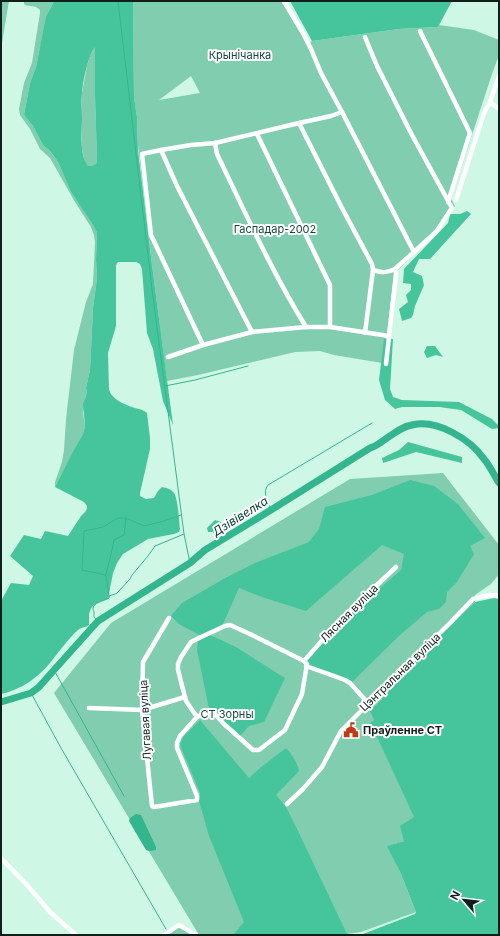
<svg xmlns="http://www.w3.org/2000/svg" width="500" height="936" font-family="Inter,sans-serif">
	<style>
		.green { fill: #80cdb0; fill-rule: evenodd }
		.forest { fill: #46c59c; fill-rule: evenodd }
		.water { fill: #33b68e }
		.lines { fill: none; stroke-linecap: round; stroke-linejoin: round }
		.stream { stroke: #33b68e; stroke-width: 1 }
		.river { stroke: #33b68e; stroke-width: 7 }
		.minor { stroke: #fff; stroke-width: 4.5 }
		.labels { text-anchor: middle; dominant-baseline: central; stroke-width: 4; stroke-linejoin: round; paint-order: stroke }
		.park-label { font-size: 11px; fill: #154a39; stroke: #fff }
		.street-label { font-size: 11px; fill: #101f1a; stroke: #fff }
		.poi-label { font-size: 11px; font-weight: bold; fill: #101f1a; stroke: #fff; text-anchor: start }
		.water-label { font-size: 12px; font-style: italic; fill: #023c2c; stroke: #fff }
	</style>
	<rect width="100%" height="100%" fill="#cef7e6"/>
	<g class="green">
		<path d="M1,1H9L1,49Z"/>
		<path d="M24,1H54L50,9L39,52L36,67L30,83L24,115L33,126L43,145L50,151L58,162L71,192L95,226L97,233L96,260L97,278L93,308L90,370L86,388L87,392L85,397L83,413L85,426L83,434L55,487V482L62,462L64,450L66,419L74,350L86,302L93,284L95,242L94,235L91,227L75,202L50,158L40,149L30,129L20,115L19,109L24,83L32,63L40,13V10C34,4 30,8 24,4Z"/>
		<path d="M133,1H281L307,44L312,41L399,29L438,27L439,25L474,30L499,40V55L492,74L451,199L455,206L438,231L394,274L387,334L382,363L334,355L320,351L295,352L198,375L167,381L152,265L138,145L137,117L134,97ZM191,76L200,93L159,100Z"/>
		<path d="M95,46V96L97,160L96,164L92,167L88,166L85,163L82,149V93L87,66L90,56Z"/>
		<path d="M443,473L499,545V574L491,584L475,595V602L378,694L382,698L374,720L377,736L415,818L404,841L388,846L401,874L416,912L361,932L341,935H199L54,693L111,623L350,479Z"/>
		<path d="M176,926L196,935H165Z"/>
	</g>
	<g class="forest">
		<path d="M54,1H133L134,97L137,117L138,150L152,265L173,425L163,401L153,349L147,333L142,269L140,264L136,262H118L116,265V326L108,353L109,390C112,399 123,404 132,407C137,409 143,409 147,413L150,438V449L140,493V496L146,499L154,498L158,491L162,487C167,488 171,489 174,493C178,499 179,521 180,529L179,532L174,534L148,539L123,554L117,563L113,573L108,599C99,602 90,604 89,615C89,618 89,621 89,625C85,628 81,627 78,630C67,640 59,652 50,663C38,678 20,690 1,694V601L11,583L29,585L33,576L10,556L24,535L41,539L45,531L68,536L81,516L85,512L87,509V506L84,502L55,487L75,448L83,434L85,426L83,404L87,392L86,388L90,370L93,308L97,278L96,260L97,233L94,226L71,192L58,162L50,151L43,145L33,126L24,115L30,83L36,67L46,17ZM95,47V96L97,160L96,164L92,166H88C79,155 82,131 82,118C82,110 81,101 82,93C83,81 88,56 95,47Z"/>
		<path d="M290,1H452L438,27L399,29L312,41Z"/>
		<path d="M467,211L471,214L430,259H419L413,272L422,276L424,285L415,306L413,315L411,318L402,321L399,309L408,302L406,295L411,290V284L403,283L404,269L448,223L450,214H460Z"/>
		<path d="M384,339H393L390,389L393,397L402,400L459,402L492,419L499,426V428L492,429L461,410L439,407H402L395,409L385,400L379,380Z"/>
		<path d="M427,346H435L443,357L436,355L427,358L424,352Z"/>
		<path d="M408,442L462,457V463L416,452L383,463L382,458L399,450Z"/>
		<path d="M410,480L434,486L458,504L485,538L470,546L474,554L457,582L447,592L446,602L439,609L427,612L400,635L351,683C339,672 321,671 307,664L306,661L342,621L401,570L404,554L382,545L306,611L262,597L239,588L223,624L212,631L201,636L179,624L171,616L182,603L227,577L255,563L309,542L319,529L325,507L372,495Z"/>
		<path d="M215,520L221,522L224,528L218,537L213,532H208L207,528Z"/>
		<path d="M494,598L499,599V935H356L363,934L415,914L416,912L401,874L387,846L404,841L400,826L414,817L377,737L372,738L363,729L374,720L370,711L382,699L378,694L475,602Z"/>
		<path d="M210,635L236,647L285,678L264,722L249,726L240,736L225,723L213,710L209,709L197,650L198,641Z"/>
		<path d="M200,720L249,778L260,768L286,748C292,755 297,762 299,771L276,795L286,807L298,831L347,934L346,935H233L244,922L209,836L199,801L200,793L182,750L180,744L183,737Z"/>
	</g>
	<path class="water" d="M136,814L141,815L156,847V850L149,851L146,850L129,821L130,818Z"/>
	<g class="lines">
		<g class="stream">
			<path d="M118,1L152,289L184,534L190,563"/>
			<path d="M165,386L195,380L248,366"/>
			<path d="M271,510C268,502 262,492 268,485L372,423"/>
			<path d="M106,574L111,555L114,540L124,535L126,519"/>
			<path d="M109,596L106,575L82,570L84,531L103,527L118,518H126L144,526L164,521L181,515"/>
			<path d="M98,621C93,616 94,618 94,613C94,611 93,610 93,609C92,603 104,601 109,598V596L115,594L117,593L130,579L132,575L148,556L155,546L184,534"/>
			<path d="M54,670L124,796"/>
			<path d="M31,693L61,748L166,929"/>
		</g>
		<path class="river" d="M1,702L31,693L39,687L54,670L98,621L190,563L205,550L271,510L370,448L375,446C387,439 399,427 412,425C437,419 470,439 484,459C490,466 494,475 499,483"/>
		<g class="minor">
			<path d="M284,1L303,33L311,49L321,73L342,112"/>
			<path d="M420,31L470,133L448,202"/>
			<path d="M365,37L377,66L412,135L452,208L436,232L395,269C387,273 382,273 373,270"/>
			<path d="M490,102L499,109"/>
			<path d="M299,123L342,208L372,264L373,270L365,333"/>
			<path d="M257,134L330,285V327"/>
			<path d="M215,143L217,154C245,212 272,272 306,327"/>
			<path d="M161,150L177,186L252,332"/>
			<path d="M456,200L484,113L490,102L499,76"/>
			<path d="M203,345L151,235L142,154L161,150L191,145L215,143L299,123L331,116L342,112L414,252"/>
			<path d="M168,357L203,345L252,332L306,327H330L389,336"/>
			<path d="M386,364L396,274L395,269"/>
			<path d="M169,618L143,662L142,710L152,806L154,807L197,800V796L177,748V743L180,736L197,717L208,711L213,712L224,724L253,750H259L285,730L302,694L307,664L304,661"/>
			<path d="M304,661L340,620L396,567"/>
			<path d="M306,666L345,680L350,683L368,703"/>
			<path d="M89,708L142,710L185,697"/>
			<path d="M197,717L186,701L178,670V664L181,657L191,642L201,637L225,626L230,625L250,634L304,661"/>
			<path d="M287,804L303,789L322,767L341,731L378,694L450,623L473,599L489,595L499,596"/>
			<path d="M1,858L28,886L51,913L76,935"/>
			<path d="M164,935L179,925L196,935"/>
		</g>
	</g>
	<defs>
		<g id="civic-bare" transform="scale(1.2)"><path d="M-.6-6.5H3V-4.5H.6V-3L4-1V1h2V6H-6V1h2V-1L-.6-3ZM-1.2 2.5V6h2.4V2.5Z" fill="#c23815" stroke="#fff" stroke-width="2.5" paint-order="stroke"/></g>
	</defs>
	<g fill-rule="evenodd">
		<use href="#civic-bare" x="351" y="730"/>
	</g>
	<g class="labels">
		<g class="park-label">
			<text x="240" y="55">Крынічанка</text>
			<text x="275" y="229">Гаспадар-2002</text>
			<text x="227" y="714">СТ Зорны</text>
		</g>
		<g class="street-label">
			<text transform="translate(349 613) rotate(-45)">Лясная вуліца</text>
			<text transform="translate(400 672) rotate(-44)">Цэнтральная вуліца</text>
			<text transform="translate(145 720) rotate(-93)">Лугавая вуліца</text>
		</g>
		<g class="poi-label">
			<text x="363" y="730">Праўленне СТ</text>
		</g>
		<g class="water-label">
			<text transform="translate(240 516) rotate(-32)">Дзівівелка</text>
		</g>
	</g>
	<rect width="500" height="936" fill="none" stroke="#101f1a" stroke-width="4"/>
	<g transform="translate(464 900) rotate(298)" stroke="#ffffff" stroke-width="3" paint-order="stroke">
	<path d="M0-3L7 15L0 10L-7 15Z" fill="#101f1a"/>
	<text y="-6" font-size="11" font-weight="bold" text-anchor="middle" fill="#101f1a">N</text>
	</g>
</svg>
